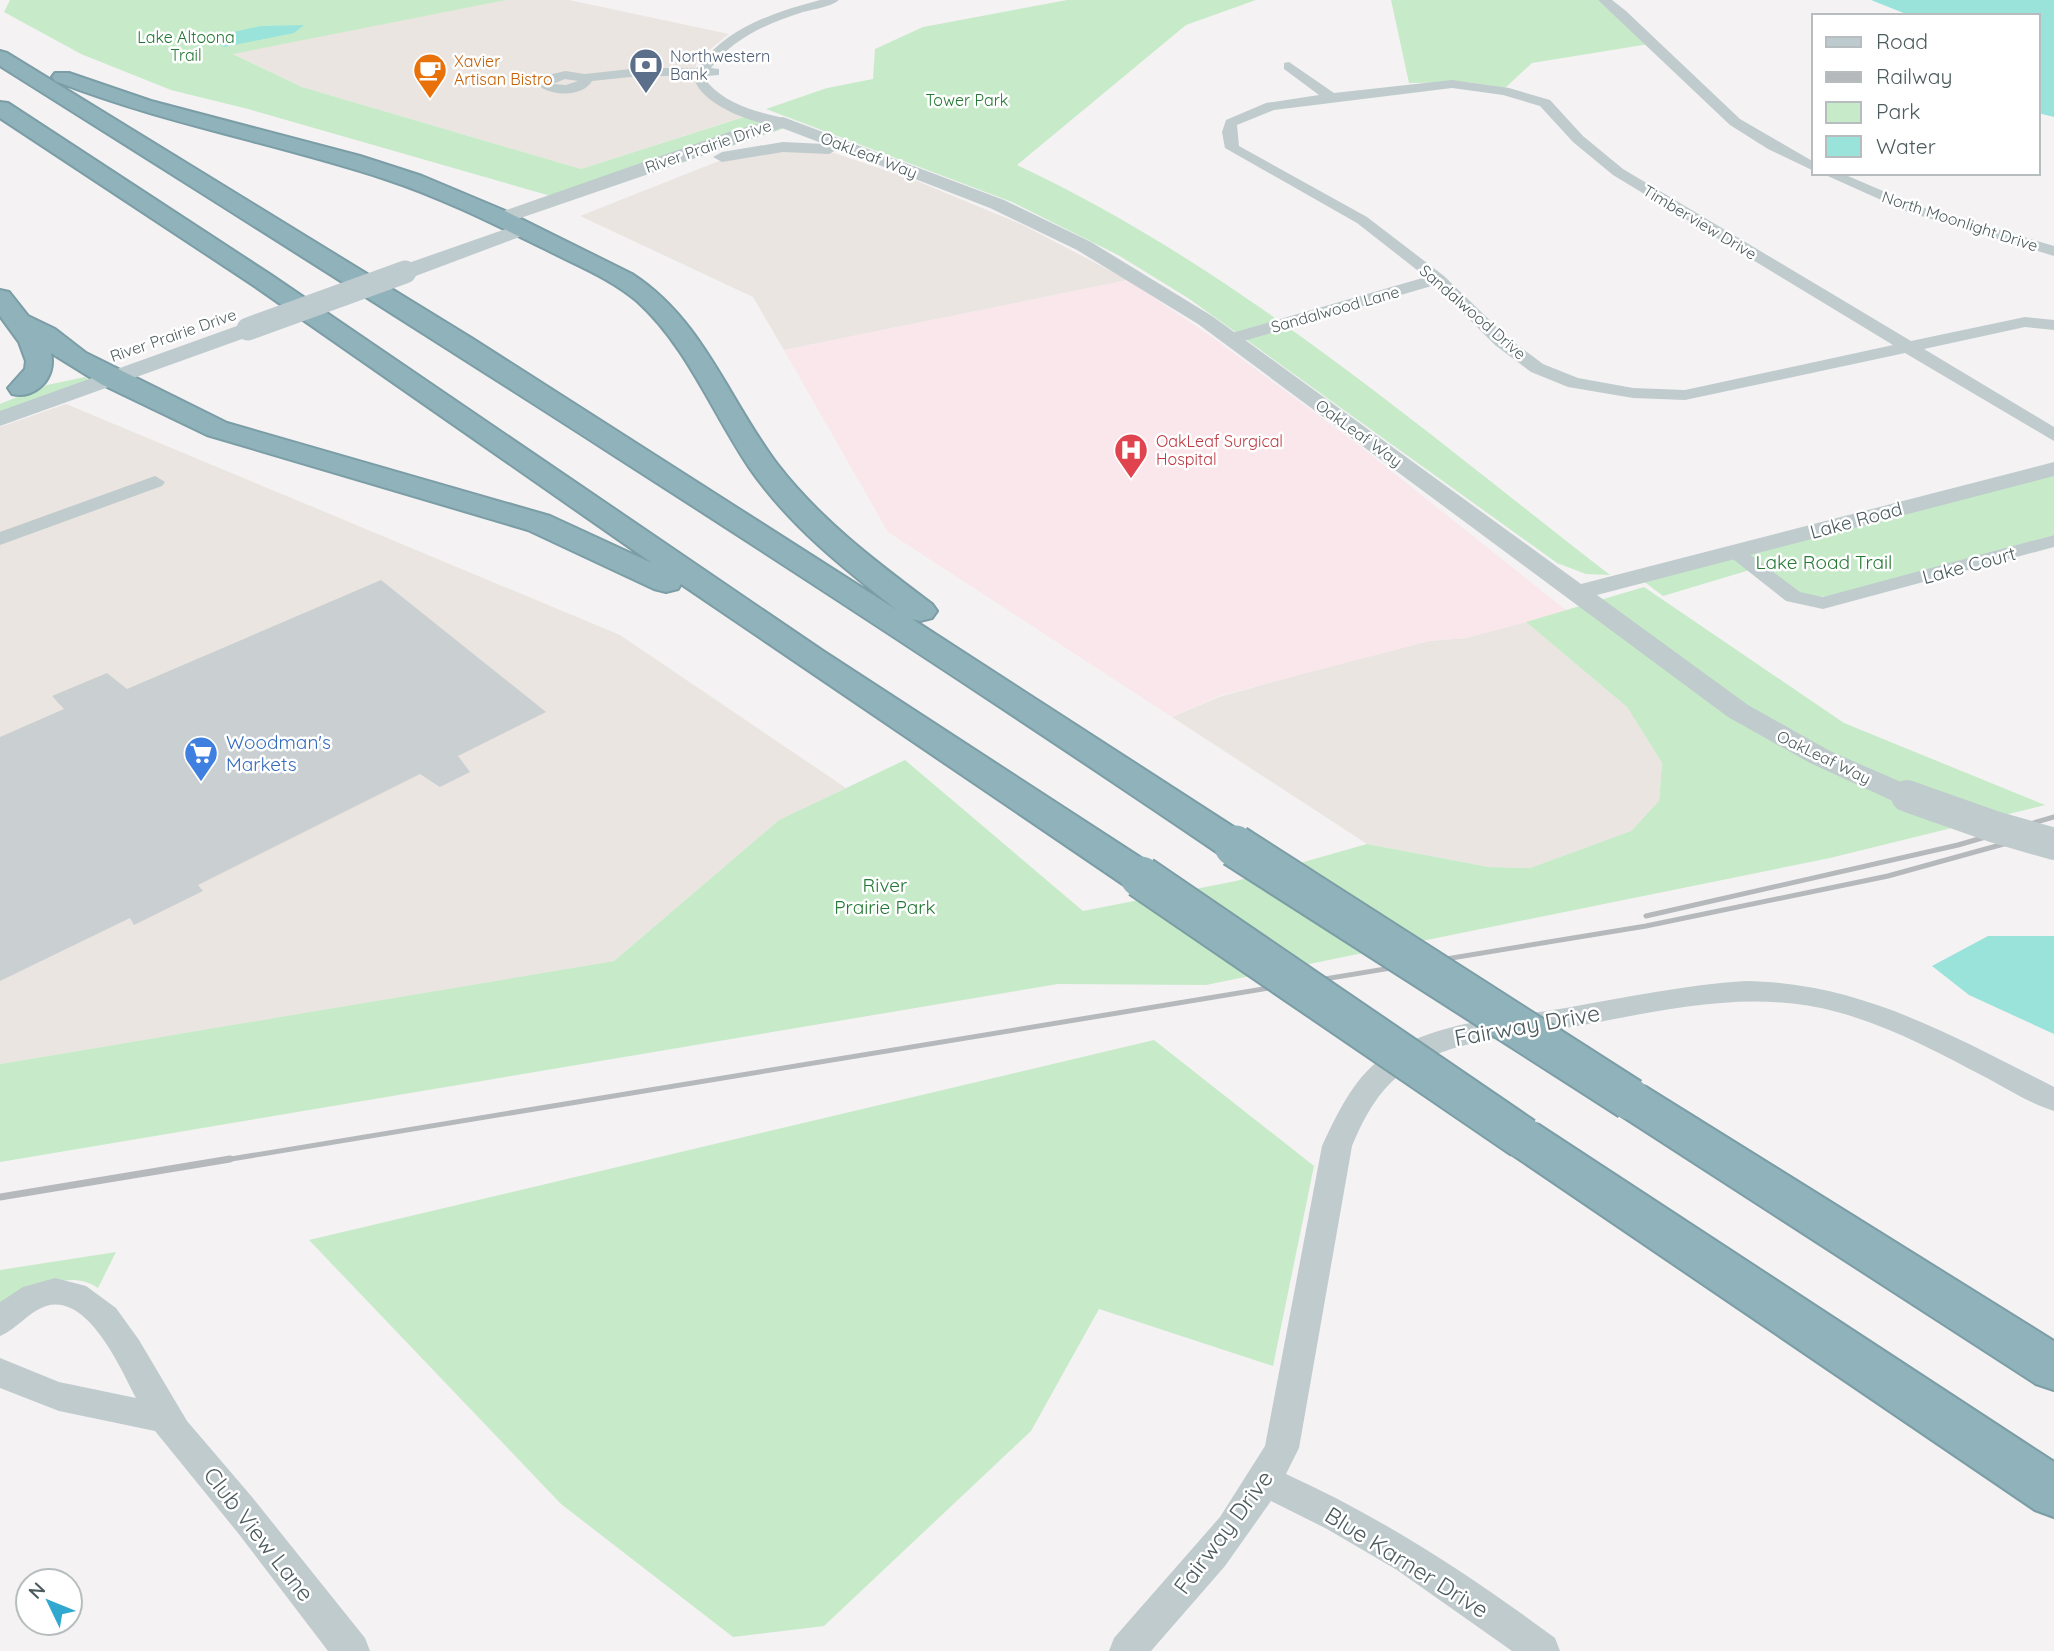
<svg xmlns="http://www.w3.org/2000/svg" width="2054" height="1651" font-family="Quicksand,sans-serif">
	<style>
		.commercial { fill: #eae5e0 }
		.medical { fill: #f9e7eb }
		.green { fill: #c7ebc9 }
		.water { fill: #99e3db }
		.building { fill: #cacfd1 }
		.lines { fill: none; stroke-linecap: round; stroke-linejoin: round }
		.motorway-casing { stroke: #7b9da6; stroke-width: 4 }
		.minor { fill: #c0cbcd; fill-rule: evenodd }
		.tertiary { fill: #c0cbcd; fill-rule: evenodd }
		.secondary { fill: #bdcace; fill-rule: evenodd }
		.motorway { fill: #90b2ba; fill-rule: evenodd }
		.rail-far1 { stroke: #b5b9bb; stroke-width: 5 }
		.rail { stroke: #b5b9bb; stroke-width: 7 }
		.motorway-bridge-casing { stroke: #7b9da6; stroke-width: 45; stroke-linecap: butt }
		.tertiary-bridge { stroke: #c0cbcd; stroke-width: 32 }
		.secondary-bridge { stroke: #bdcace; stroke-width: 23 }
		.motorway-bridge { stroke: #90b2ba; stroke-width: 41 }
		.labels { text-anchor: middle; dominant-baseline: central; stroke-width: 5; stroke-linejoin: round; paint-order: stroke }
		.far-park-label { font-size: 16px; fill: #237833; stroke: #fff }
		.far-service-label { font-size: 16px; fill: #4e5e75; stroke: #fff; text-anchor: start }
		.far-food-label { font-size: 16px; fill: #c56008; stroke: #fff; text-anchor: start }
		.far-street-label { font-size: 16px; fill: #4c5b5d; stroke: #fff }
		.far-health-label { font-size: 16px; fill: #be3a42; stroke: #fff; text-anchor: start }
		.street-label { font-size: 19px; fill: #4c5b5d; stroke: #fff }
		.park-label { font-size: 19px; fill: #237833; stroke: #fff }
		.shop-label { font-size: 19px; fill: #366cbe; stroke: #fff; text-anchor: start }
		.near-street-label { font-size: 23px; fill: #4c5b5d; stroke: #fff }
	</style>
	<rect width="100%" height="100%" fill="#f4f2f3"/>
	<g class="commercial">
		<path d="M505,0H569L729,34L697,60L694,76L704,93L746,116L581,169L302,87L232,53Z"/>
		<path d="M772,150L834,153L917,181L1023,225L1128,280L784,350L753,297L580,216L724,159Z"/>
		<path d="M66,404L620,635L846,788L779,820L614,961L0,1064V427Z"/>
		<path d="M1526,622L1627,707L1662,763L1659,801L1631,831L1530,868L1489,867L1367,844L1172,717L1219,697L1302,674L1429,641L1466,638Z"/>
	</g>
	<path class="medical" d="M1128,280L1216,340L1361,447L1567,611L1466,638L1429,641L1302,674L1219,696L1172,717L888,532L784,350Z"/>
	<g class="green">
		<path d="M10,0H506L233,54L302,87L581,169L750,115L785,128L568,201L248,109L171,90L81,54L4,12Z"/>
		<path d="M1067,0H1256L1186,25L1017,165C1235,267 1420,428 1610,575L1586,574L1557,563L1188,298L1118,255L1012,202L766,109L827,88L873,79L875,49L923,27Z"/>
		<path d="M1391,0H1598L1649,44L1532,63L1505,88L1467,82L1409,83Z"/>
		<path d="M85,377L89,380L0,412V404L47,385Z"/>
		<path d="M2054,463V535L1827,597L1801,594L1763,566L1663,596L1638,577Z"/>
		<path d="M1644,587L1844,723L2045,805L1830,858L1206,985L1058,984L0,1162V1064L614,961L779,820L905,760L1083,911L1236,881L1367,844L1489,867L1530,868L1631,831L1659,801L1662,763L1627,707L1526,622Z"/>
		<path d="M1154,1040L1314,1166L1273,1366L1099,1309L1031,1431L824,1626L733,1637L561,1504L309,1240Z"/>
		<path d="M116,1252L98,1288C67,1267 30,1293 0,1306V1270Z"/>
	</g>
	<g class="water">
		<path d="M1871,0H2054V117L2038,113V16H1911Z"/>
		<path d="M304,25L294,33L224,47L206,38L261,26Z"/>
		<path d="M1988,936H2054V1034L1969,995L1932,966Z"/>
	</g>
	<path class="building" d="M381,580L546,712L458,756L470,772L440,787L420,774L198,885L203,891L134,925L130,918L0,981V737L64,709L52,696L107,673L127,689Z"/>
	<g class="lines">
		<g class="motorway-casing">
			<g id="motorway">
				<path d="M0,51L7,53L473,339L897,610C843,568 788,524 749,467C712,412 687,346 637,301C610,278 576,265 545,249C492,223 440,197 385,179C275,143 162,123 55,81L52,77L55,73H69L151,101L360,156L422,176L503,210L632,274C703,320 728,399 777,464C820,520 876,562 932,604L937,611L932,618L920,621L912,619L1249,837L1254,846L1249,855L1235,859L1221,855C820,583 410,324 0,66Z"/>
				<path d="M0,102L8,103L271,275L823,651L1155,867L1161,877L1155,887L1141,890L1127,887L681,584L678,589L666,592L654,589L528,530L207,435L101,384L51,353C57,377 36,400 12,394L8,388L25,369L26,361L19,342L0,316V290L9,292L28,316L55,329L86,353L227,423L550,516L652,563L253,285L0,118Z"/>
				<path d="M1630,1082L1646,1087L2054,1341V1390L2036,1384L1614,1111L1608,1099L1614,1087Z"/>
				<path d="M1523,1120L1539,1125L2054,1462V1517L2035,1510L1507,1151L1500,1138L1507,1125Z"/>
			</g>
		</g>
		<g class="minor">
			<path d="M820,0H839C830,7 815,9 803,12C768,23 733,38 711,68L719,69V75L707,76L708,83C729,106 758,112 788,119V125C764,130 696,104 694,76H640L592,81C583,97 552,97 538,85L544,76L565,71L585,74L640,68H697C728,27 772,13 820,0ZM565,79L578,81L566,85L553,84Z"/>
			<path d="M1598,0H1612L1626,11L1740,119L1814,162V171L1768,149L1730,125Z"/>
			<path d="M1289,62L1334,93L1452,80L1509,88L1550,100L1583,136L1623,169L1911,341L2025,317L2054,320V330L2025,327L1924,349L2054,427V441L1905,353L1685,400L1633,398L1568,387L1531,372L1495,345L1435,285L1237,343H1225L1222,339L1225,335L1426,277L1357,223L1225,148L1222,132L1226,120L1266,103L1319,95L1284,69V63ZM1452,88L1503,95L1540,106L1573,142L1613,175L1893,345L1685,390L1633,388L1578,378L1543,364L1507,337L1444,276L1367,217L1239,146L1237,125L1274,110Z"/>
			<path d="M1821,173H1841L1918,206L2054,246V256L1908,212Z"/>
			<path d="M155,476L165,482L162,486L0,545V532Z"/>
			<path d="M2054,535V547L1823,609L1786,601L1724,552L1727,548H1741L1800,592L1823,597Z"/>
			<path d="M1746,981C1862,983 1953,1036 2054,1087V1111C2031,1104 2009,1090 1987,1078C1939,1053 1890,1026 1837,1012C1746,987 1655,1013 1565,1028C1513,1037 1457,1039 1411,1067C1381,1085 1365,1115 1352,1146L1299,1448L1286,1474C1383,1518 1470,1575 1555,1638L1560,1651H1512L1397,1570L1327,1529L1271,1501L1225,1566L1151,1651H1109L1114,1638L1220,1517L1265,1446L1322,1146C1337,1114 1353,1079 1382,1058C1433,1021 1505,1018 1566,1008C1626,997 1685,985 1746,981Z"/>
			<path d="M55,1278L86,1286L116,1308L139,1340L187,1421L252,1497L365,1638L370,1651H328L238,1533L155,1431L59,1411L0,1388V1358L59,1382L136,1398C121,1369 88,1293 46,1306C28,1312 17,1329 0,1336V1302L23,1287Z"/>
		</g>
		<path class="tertiary" d="M783,117L1004,200L1091,242L1212,316L1581,584L2054,462V476L1597,595L1748,705L1830,751L1917,789L1922,796L1917,803L1907,805L1897,803L1810,763L1728,717L1198,324L1077,250L990,208L838,149L829,154L783,152L722,162L713,157L722,152L783,142L824,144L782,128L509,222H495L493,218L495,214L732,131Z"/>
		<g class="secondary">
			<path d="M523,223L530,225L534,229L530,233L413,277H397L394,272L397,267Z"/>
			<path d="M248,322L256,324L260,329L256,334L0,426V411Z"/>
		</g>
		<use href="#motorway" class="motorway"/>
		<g class="rail-far1">
			<path d="M1646,916L1958,845L2054,817"/>
			<path d="M219,1161L1646,926L1888,876L2054,830"/>
		</g>
		<path class="rail" d="M0,1197L230,1159"/>
		<g class="motorway-bridge-casing">
			<g id="motorway-bridge">
				<path d="M1235,846L1630,1099"/>
				<path d="M1141,877L1523,1138"/>
			</g>
		</g>
		<path class="tertiary-bridge" d="M1907,796L1995,827L2054,844"/>
		<path class="secondary-bridge" d="M248,329L405,272"/>
		<use href="#motorway-bridge" class="motorway-bridge"/>
	</g>
	<defs>
		<g id="bank-pin" transform="scale(1.75)"><path d="M0 17L-7.5 6A9.5 9.5 0 1 1 7.5 6Z" fill="#5c6f8a" stroke="#fff"/><path d="M-6-4H6V4H-6ZM0-2.3a2.3 2.3 0 1 0 0 4.6a2.3 2.3 0 1 0 0-4.6Z" fill="#fff"/></g>
		<g id="cafe-pin" transform="scale(1.75)"><path d="M0 17L-7.5 6A9.5 9.5 0 1 1 7.5 6Z" fill="#e8710a" stroke="#fff"/><path d="M-5.5-4.5H6V0H3Q3 3.5 0 3.5H-2.5Q-5.5 3.5-5.5 0ZM3-3.2v2h1.7v-2ZM-6 4.5H4V6H-6Z" fill="#fff"/></g>
		<g id="hospital-pin" transform="scale(1.75)"><path d="M0 17L-7.5 6A9.5 9.5 0 1 1 7.5 6Z" fill="#e0444e" stroke="#fff"/><path d="M-5-5h3v3.5h4V-5h3V5h-3V1.5h-4V5h-3Z" fill="#fff"/></g>
		<g id="supermarket-pin" transform="scale(1.75)"><path d="M0 17L-7.5 6A9.5 9.5 0 1 1 7.5 6Z" fill="#3f7fe0" stroke="#fff"/><path d="M-6-5.5h2.5l.6 2H6L4.5 2H-2.5L-4.4-4H-6ZM-1.5 3.2a1.3 1.3 0 1 0 .1 0ZM3 3.2a1.3 1.3 0 1 0 .1 0Z" fill="#fff"/></g>
	</defs>
	<g fill-rule="evenodd">
		<use href="#bank-pin" x="646" y="65"/>
		<use href="#cafe-pin" x="430" y="70"/>
		<use href="#hospital-pin" x="1131" y="450"/>
		<use href="#supermarket-pin" x="201" y="753"/>
	</g>
	<g class="labels">
		<g class="far-park-label">
			<text x="186" y="37">Lake Altoona<tspan x="186" dy="18">Trail</tspan></text>
			<text x="967" y="100">Tower Park</text>
		</g>
		<g class="far-service-label">
			<text x="670" y="56">Northwestern<tspan x="670" dy="18">Bank</tspan></text>
		</g>
		<g class="far-food-label">
			<text x="454" y="61">Xavier<tspan x="454" dy="18">Artisan Bistro</tspan></text>
		</g>
		<g class="far-street-label">
			<text transform="translate(708 146) rotate(-19)">River Prairie Drive</text>
			<text transform="translate(869 155) rotate(21)">OakLeaf Way</text>
			<text transform="translate(1960 221) rotate(18)">North Moonlight Drive</text>
			<text transform="translate(1700 222) rotate(31)">Timberview Drive</text>
			<text transform="translate(1335 309) rotate(-16)">Sandalwood Lane</text>
			<text transform="translate(1473 312) rotate(41)">Sandalwood Drive</text>
			<text transform="translate(173 335) rotate(-19)">River Prairie Drive</text>
			<text transform="translate(1359 433) rotate(36)">OakLeaf Way</text>
			<text transform="translate(1824 757) rotate(26)">OakLeaf Way</text>
		</g>
		<g class="far-health-label">
			<text x="1156" y="441">OakLeaf Surgical<tspan x="1156" dy="18">Hospital</tspan></text>
		</g>
		<g class="street-label">
			<text transform="translate(1856 520) rotate(-15)">Lake Road</text>
			<text transform="translate(1969 565) rotate(-15)">Lake Court</text>
		</g>
		<g class="park-label">
			<text x="1824" y="562">Lake Road Trail</text>
			<text x="885" y="885">River<tspan x="885" dy="22">Prairie Park</tspan></text>
		</g>
		<g class="shop-label">
			<text x="226" y="742">Woodman's<tspan x="226" dy="22">Markets</tspan></text>
		</g>
		<g class="near-street-label">
			<text transform="translate(1527 1025) rotate(-10)">Fairway Drive</text>
			<text transform="translate(1223 1532) rotate(-53)">Fairway Drive</text>
			<text transform="translate(259 1534) rotate(52)">Club View Lane</text>
			<text transform="translate(1407 1562) rotate(32)">Blue Karner Drive</text>
		</g>
	</g>
	<rect x="1812" y="14" width="228" height="161" fill="#ffffff" stroke="#b7bdbe" stroke-width="2"/>
	<rect x="1826" y="37" width="35" height="10" fill="#bdcace" stroke="#b7bdbe" stroke-width="2"/>
	<text x="1876" y="49" font-size="21" fill="#4c5b5d">Road</text>
	<rect x="1826" y="72" width="35" height="10" fill="#b5b9bb" stroke="#b7bdbe" stroke-width="2"/>
	<text x="1876" y="84" font-size="21" fill="#4c5b5d">Railway</text>
	<rect x="1826" y="102" width="35" height="21" fill="#c7ebc9" stroke="#b7bdbe" stroke-width="2"/>
	<text x="1876" y="119" font-size="21" fill="#4c5b5d">Park</text>
	<rect x="1826" y="136" width="35" height="21" fill="#99e3db" stroke="#b7bdbe" stroke-width="2"/>
	<text x="1876" y="154" font-size="21" fill="#4c5b5d">Water</text>
	<g transform="translate(49 1602) rotate(313)"><circle r="33" fill="#ffffff" stroke="#b7bdbe" stroke-width="2"/>
	<path d="M0-5L12 26L0 18L-12 26Z" fill="#30a8d0"/>
	<text y="-10" font-size="19" font-weight="bold" text-anchor="middle" fill="#4c5b5d">N</text>
	</g>
</svg>
